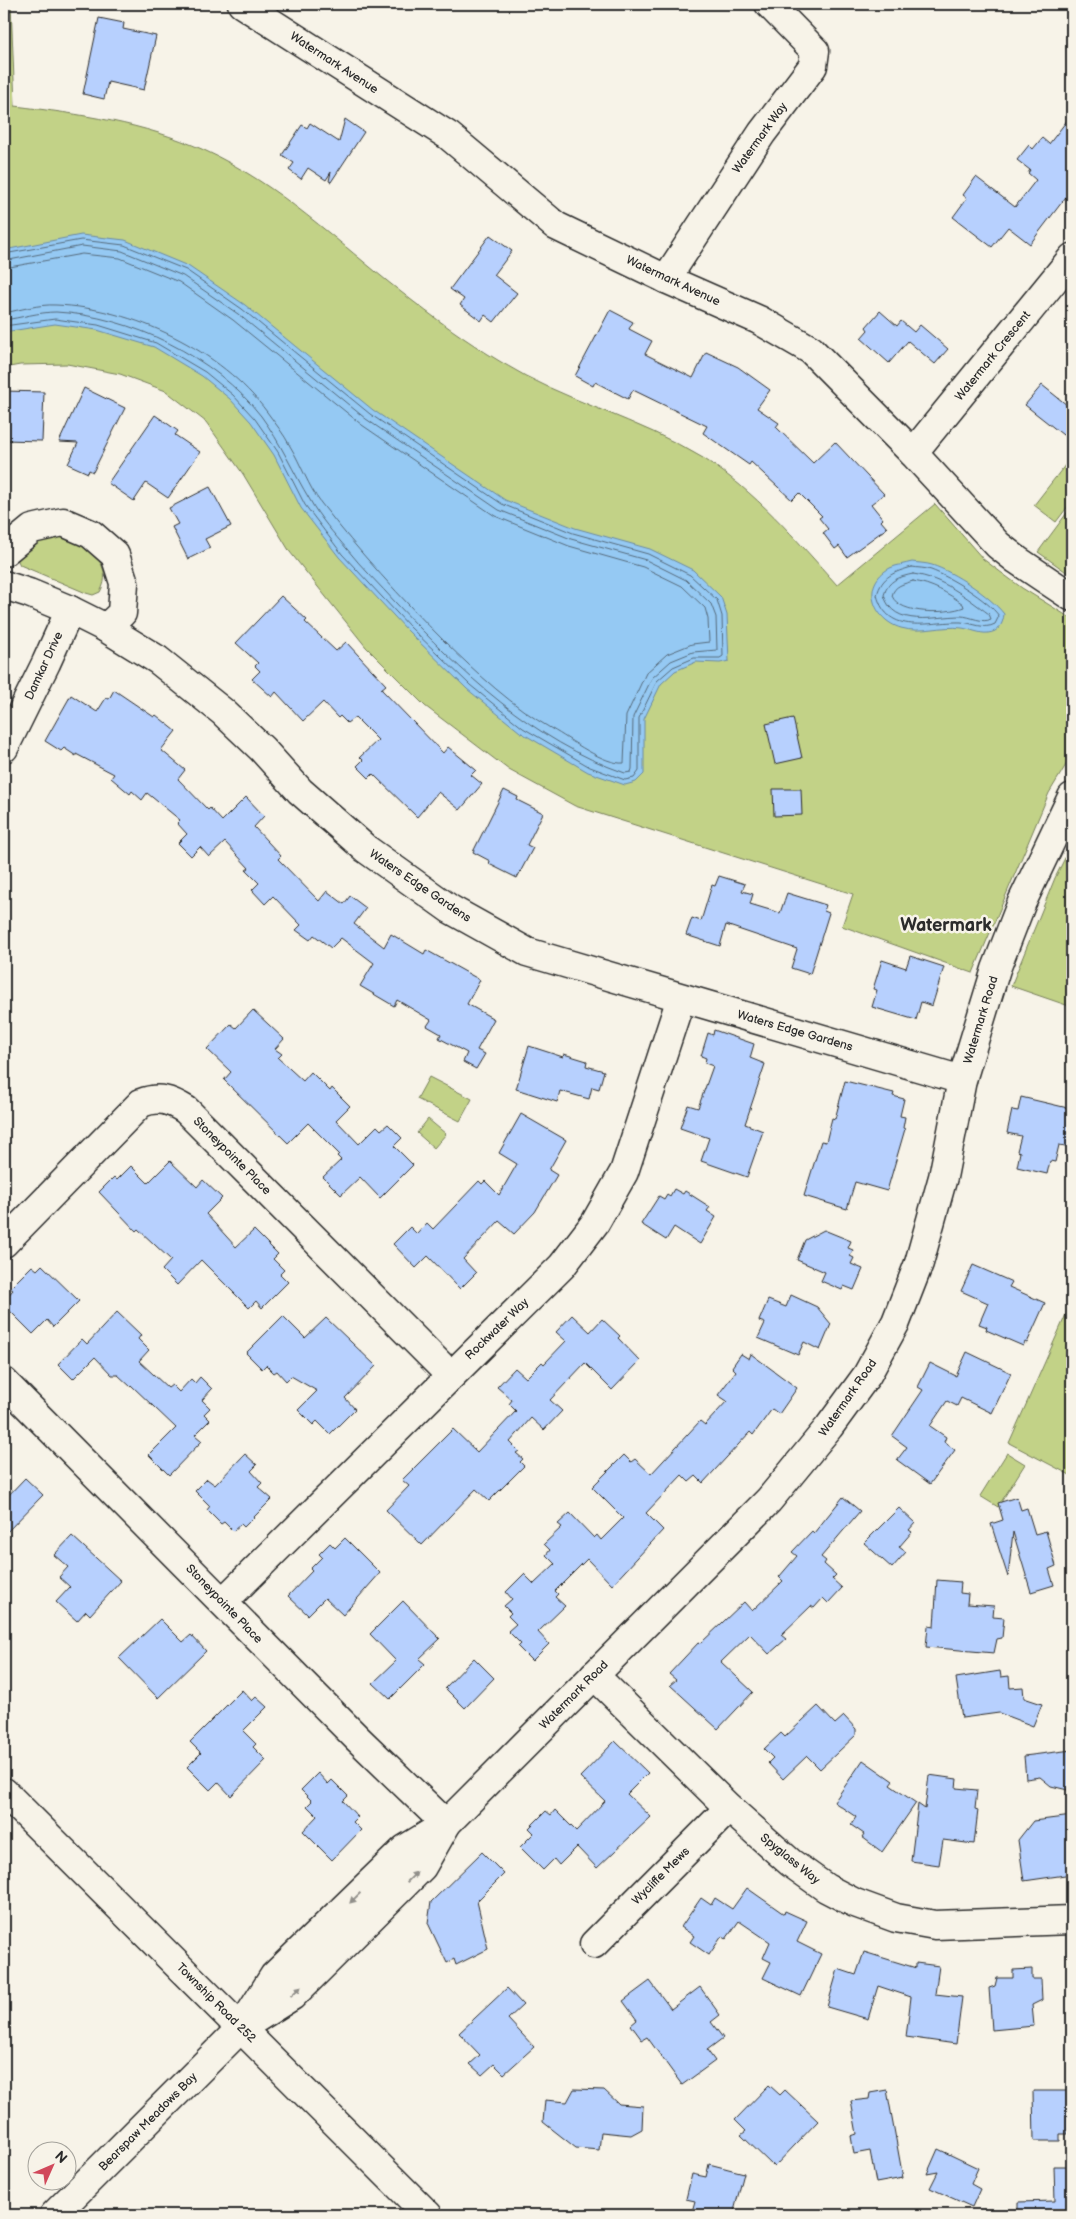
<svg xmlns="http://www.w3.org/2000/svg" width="1076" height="2219" font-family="'Balsamiq Sans',sans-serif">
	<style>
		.green { fill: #c2d287; stroke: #767e59 }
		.water { fill: #95c9f3; stroke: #6b8aa3 }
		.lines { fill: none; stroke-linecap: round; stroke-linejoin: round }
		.shore { stroke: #556a7b; stroke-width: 1 }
		.building { fill: #b7d0fe; stroke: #2b2b2b }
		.minor-casing { stroke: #2b2b2b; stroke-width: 31 }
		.minor { stroke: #f7f3e8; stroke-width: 28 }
		.oneway { fill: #918f8a }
		.labels { text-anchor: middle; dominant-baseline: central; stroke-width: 5; stroke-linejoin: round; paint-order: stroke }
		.street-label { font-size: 12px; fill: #2b2b2b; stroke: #f7f3e8 }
		.district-label { font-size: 18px; font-weight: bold; fill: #2b2b2b; stroke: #f7f3e8 }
	</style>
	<rect width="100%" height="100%" fill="#f7f3e8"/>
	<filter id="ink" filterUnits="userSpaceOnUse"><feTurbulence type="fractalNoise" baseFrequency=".02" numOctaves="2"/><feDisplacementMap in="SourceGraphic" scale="10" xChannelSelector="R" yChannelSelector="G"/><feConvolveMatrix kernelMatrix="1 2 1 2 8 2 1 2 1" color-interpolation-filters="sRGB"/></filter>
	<g filter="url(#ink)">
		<g class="green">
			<path d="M4,4H11L15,106C80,114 144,123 204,150C279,184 337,242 401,292C433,317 466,341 501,362C564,401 639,419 703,458C755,491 796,539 837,585L935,504L983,559L1022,588L1072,619V755L1049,793L973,973L842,926L853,894L575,806L509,770L425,706L366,647L290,552L243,474L206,422L166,391L120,374L67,364L20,365L4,368Z"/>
			<path d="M1066,464L1072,469V501L1056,522L1034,505Z"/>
			<path d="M1072,506V576L1038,552Z"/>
			<path d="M71,534C89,549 115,566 100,592L93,595L86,593L20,565L15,555L22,543Z"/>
			<path d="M1072,844V1007L1011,986L1055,878Z"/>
			<path d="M429,1077L472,1099L460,1121L417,1099Z"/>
			<path d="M428,1119L446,1134L434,1148L417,1133Z"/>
			<path d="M1072,1301V1476L1009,1443Z"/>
			<path d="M1007,1453L1025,1464L998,1507L980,1496Z"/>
		</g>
		<g class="water">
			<path d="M81,235L125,240L188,266L245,305L373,410L505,500L575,528L650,549L693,570L721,597L727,615L729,661L720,663L696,662L675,671L661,684L644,719V774L636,782L625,785L588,772L520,732L467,689L407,630L339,557L301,508L274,455L251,422L230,399L202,376L154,347L97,330L55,324L4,332V250Z"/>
			<path d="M912,562C918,563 926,563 932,565C954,572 990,596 1004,614C1003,624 999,632 988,633C980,634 970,629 962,628C943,625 921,634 901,628C873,620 860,584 890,568C896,565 905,564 912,562Z"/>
		</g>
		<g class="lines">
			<g class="shore">
				<path d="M4,254L81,240L124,245L186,270L242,309L370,414L502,504L573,533L648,554L690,575L717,600L722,616L723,656L720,658H694L673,667L657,681L639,718V771L634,778L625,780L590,767L523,728L470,685L410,627L342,554L305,505L278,452L255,419L233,395L205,372L156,343L98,325L55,319L4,326"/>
				<path d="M4,261L82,246L122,251L183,276L238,314L366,419L499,510L571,539L646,560L686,580L711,604L716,617L717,650L693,652L671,661L652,678L633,717L632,769L631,772L625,773C533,741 462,673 396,603C380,585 362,568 347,549C334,534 319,517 310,500C293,472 281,443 261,416C215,357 131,316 56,312C39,312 20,318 4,320"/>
				<path d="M4,268L82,254L120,258L179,282L233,320L362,425L495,516L569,546L643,567L682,586L705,608L708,619L709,642L692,644L667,654L646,673L626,716L624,763C604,765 570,739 552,729C512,706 478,674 445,642C401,598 359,552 321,503C308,486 301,464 290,446C284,434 275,423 267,412C221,350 133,308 56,305C39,304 20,310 4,313"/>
				<path d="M912,567C918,568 926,568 931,570C950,577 988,600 999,616L995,624C984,630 973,623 961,622C930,621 888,637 877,595C882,576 894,572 912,567Z"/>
				<path d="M913,574C943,578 966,597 989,614L991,619C983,624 970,616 961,616C936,616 893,629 884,595C888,580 899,577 913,574Z"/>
				<path d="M913,581C932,584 948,593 963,604L964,607C947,614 900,615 892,596C894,585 904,584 913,581Z"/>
			</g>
		</g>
		<g class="building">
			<path d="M99,18L124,23L123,29L156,36L144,90L108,82L104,99L83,94Z"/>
			<path d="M1072,114V189L1030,244L1008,227L992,247L953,217L967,198L963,195L976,177L1015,207L1036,180L1028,173L1030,170L1017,160L1029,145L1033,149L1042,138L1049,144Z"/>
			<path d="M345,119L364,132L331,182L329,181L331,172L326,180L308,168L301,179L289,170L294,163L282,155L302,125L307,128L310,123L339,142Z"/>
			<path d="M490,235L512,251L494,275L517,293L494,322L485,315L481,321L460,305L464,299L450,289Z"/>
			<path d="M610,310L633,322L629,329L652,341L645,354L693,378L706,352L738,367L770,390L757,408L779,423L776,427L813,463L835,442L884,494L871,504L883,519L881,521L887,528L847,557L839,546L835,549L823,533L828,529L819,518L822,516L799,493L792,500L751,462L749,465L703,433L707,426L633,390L628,399L595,382L593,386L575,376Z"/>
			<path d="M880,311L897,326L901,321L914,332L920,325L948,349L935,364L908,341L889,363L861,338L868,330L866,327Z"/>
			<path d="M1042,385L1072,409V442L1025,405Z"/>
			<path d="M84,388L125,408L93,472L89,470L88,473L68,464L78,443L59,442Z"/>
			<path d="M4,391L44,392L42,441L4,440Z"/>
			<path d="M155,415L178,431L175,435L200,452L168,498L146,483L134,501L108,483Z"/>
			<path d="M210,487L231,526L205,539L210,548L188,559L172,527L178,524L169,508Z"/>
			<path d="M281,596L307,620L305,622L336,651L346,642L386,685L381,689L443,753L448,747L476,770L471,775L482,784L460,810L438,792L417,817L373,774L369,778L357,766L363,760L360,757L378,740L355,717L347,723L340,716L338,718L323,702L303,721L276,692L272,697L252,679L260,671L255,666L258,663L236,643Z"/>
			<path d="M114,690L154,717L156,715L176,731L161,750L185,770L178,779L208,810L210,808L222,821L246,797L264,816L254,827L281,856L278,859L319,901L327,891L344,904L350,896L366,908L354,924L384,947L391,934L424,954L426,950L480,980L467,1004L494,1019L477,1050L485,1054L476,1069L463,1062L467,1053L439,1038L441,1034L427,1026L431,1020L397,1000L394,1006L360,986L374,963L341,938L331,948L314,935L310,940L296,930L301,925L273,896L265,904L252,890L259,883L246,870L249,868L225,842L209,857L200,847L191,856L178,843L187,834L177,823L180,820L147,793L142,800L132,791L130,794L111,778L114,774L76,754V756L64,748L61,751L45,741L71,695L97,712L106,698L109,699Z"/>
			<path d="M793,718L802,758L775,764L766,724Z"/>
			<path d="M773,789H801L802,815L774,816Z"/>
			<path d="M504,790L518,797L517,800L543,813L527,845L533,848L517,878L489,864L490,861L473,852Z"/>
			<path d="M719,876L745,884L742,891L753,894L750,904L780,913L787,893L826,905L824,911L829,913L810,974L791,968L797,949L726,925L720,946L686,935L692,918L701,921L712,885L715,886Z"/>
			<path d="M910,956L944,967L932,1006L921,1002L916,1020L872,1007L877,990L873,989L882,960L906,968Z"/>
			<path d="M253,1010L284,1039L275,1049L282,1054L278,1058L303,1081L311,1072L330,1091L332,1088L350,1106L336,1120L359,1144L377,1126L381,1130L388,1124L402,1138L394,1146L413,1165L380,1198L360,1177L341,1195L323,1177L341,1160L337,1156L339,1154L308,1123L288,1143L224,1080L231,1072L207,1049L231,1024L236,1028Z"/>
			<path d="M714,1030L754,1044L750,1058L765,1064L745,1124L763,1131L747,1177L701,1161L709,1138L680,1128L688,1105L698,1108L713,1066L705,1063L706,1058L701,1056L708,1033L713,1035Z"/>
			<path d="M529,1046L563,1057L564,1054L587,1061L586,1066L604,1071L599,1089L592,1087L589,1099L560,1091L557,1102L516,1089Z"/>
			<path d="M845,1081L894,1093L893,1096L904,1099L900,1116L905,1117L903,1128L905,1129L887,1191L855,1182L847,1209L804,1196L821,1141L826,1142L832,1118L835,1119Z"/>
			<path d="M1021,1097L1072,1109V1147L1059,1145L1055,1162L1050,1161L1047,1174L1017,1167L1020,1152L1017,1151L1021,1136L1007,1133L1012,1110L1018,1111Z"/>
			<path d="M521,1114L566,1140L549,1170L557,1175L535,1212L514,1234L499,1221L463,1259L476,1273L460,1289L428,1256L416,1268L393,1244L410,1227L417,1234L427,1223L433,1229L479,1181L482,1184L485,1181L499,1195L517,1164L499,1153Z"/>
			<path d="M170,1161L197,1187L203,1180L222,1198L206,1214L236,1247L254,1230L278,1254L273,1259L284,1270L280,1274L288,1282L262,1308L256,1301L249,1308L201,1260L177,1285L162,1270L171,1260L138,1229L136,1231L99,1192L114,1177L117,1180L131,1166L148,1183Z"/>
			<path d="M674,1189L683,1194L685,1191L710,1207L707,1211L716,1217L700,1244L674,1227L666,1240L641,1224L659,1196L664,1199L667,1194L670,1196Z"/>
			<path d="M824,1230L851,1241L848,1248L853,1250L850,1256L854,1258L851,1264L863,1269L854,1290L844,1286L842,1290L821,1281L825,1272L797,1260L805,1240Z"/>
			<path d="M42,1265L79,1301L53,1327L47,1320L33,1334L4,1305V1300L13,1290L10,1288L32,1266L37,1270Z"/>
			<path d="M973,1265L1012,1282L1009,1287L1045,1303L1027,1343L1025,1342L1023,1346L986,1330L987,1327L979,1324L988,1303L961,1291Z"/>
			<path d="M791,1295L817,1307L831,1324L820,1350L804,1342L798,1355L758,1338L765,1323L759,1321L768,1300L786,1307Z"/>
			<path d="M117,1312L141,1335L138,1339L149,1350L139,1361L168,1388L172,1385L179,1392L191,1379L195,1383L200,1377L212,1389L202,1400L210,1408L204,1414L210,1420L195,1435L202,1441L169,1475L149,1455L176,1428L132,1386L131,1387L118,1375H112L95,1357L73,1379L58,1364L82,1339L87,1344Z"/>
			<path d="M572,1315L590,1332L602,1319L620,1336L618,1338L640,1361L612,1390L585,1363L550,1400L562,1411L544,1430L531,1418L510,1442L519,1451L516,1453L523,1459L520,1462L524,1466L489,1501L476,1489L422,1545L386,1510L409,1486L402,1480L453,1429L477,1452L516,1411L509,1404L512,1400L497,1387L515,1368L526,1378L542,1362L544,1364L566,1341L556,1332Z"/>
			<path d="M283,1316L305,1338L326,1318L376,1366L345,1398L355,1409L330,1434L317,1421L313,1425L298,1410L317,1391L291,1376L286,1381L277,1371L274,1373L266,1365L262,1369L246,1353Z"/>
			<path d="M967,1352L1011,1373L992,1413L961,1398L957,1406L947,1401L930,1426L946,1437L944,1442L955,1450L930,1484L897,1460L907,1447L892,1436L923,1390L918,1387L930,1363L956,1376Z"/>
			<path d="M741,1354L749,1359L751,1354L797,1388L779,1414L772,1409L753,1435L750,1432L703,1483L696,1476L689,1482L682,1475L646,1513L663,1530L612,1585L587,1559L555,1591L558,1594L555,1597L565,1606L538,1632L549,1644L532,1661L518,1647L521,1644L508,1631L516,1624L508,1616L511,1613L504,1606L512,1599L506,1592L524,1574L534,1584L555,1564L546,1555L550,1550L544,1544L562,1527L558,1524L570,1513L594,1538L597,1535L601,1540L623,1518L592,1487L624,1455L631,1462L635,1459L651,1474L700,1421L705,1425L727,1401L718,1395L736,1371L732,1367Z"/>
			<path d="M245,1454L257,1465L251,1471L262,1483L258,1487L272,1499L244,1527L241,1524L233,1531L224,1522L221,1524L207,1510L210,1506L195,1491L207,1479L215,1485Z"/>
			<path d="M25,1478L43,1495L4,1535V1500Z"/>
			<path d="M843,1497L860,1511L821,1557L826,1561L824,1564L836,1575L832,1579L842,1588L828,1603L823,1598L814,1608L811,1606L781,1635L786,1639L769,1654L750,1634L721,1662L753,1692L718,1729L670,1685L676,1680L669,1674L699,1642L701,1643L744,1602L752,1611L783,1581L779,1577L797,1556L792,1552L812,1531L814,1533Z"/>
			<path d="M1017,1497L1021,1510L1027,1508L1035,1534L1046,1531L1056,1566L1049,1569L1054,1585L1031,1592L1013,1532L1008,1577L991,1524L1003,1520L998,1503Z"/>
			<path d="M899,1508L915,1523L909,1530L912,1532L899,1547L906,1552L892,1568L864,1543Z"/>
			<path d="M72,1536L121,1581L90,1615L86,1611L77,1621L56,1602L70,1587L59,1577L68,1567L54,1555Z"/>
			<path d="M345,1538L380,1573L343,1615L325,1598L308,1615L288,1596L312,1571L310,1569L322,1557L319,1554L330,1543L335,1548Z"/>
			<path d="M937,1580L961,1582L960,1593L968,1594L967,1604L994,1606L993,1617L1004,1618L1002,1638L997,1639L994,1653L926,1647L928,1626L934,1627Z"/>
			<path d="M403,1601L440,1639L419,1659L425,1664L390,1699L373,1683L396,1661L370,1634Z"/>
			<path d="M160,1619L183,1642L191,1635L206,1651L158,1698L119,1658Z"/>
			<path d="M474,1658L494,1678L465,1708L445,1688Z"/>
			<path d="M1000,1671L1001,1677L1009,1676L1010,1688L1023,1687L1024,1698L1042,1704L1033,1726L999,1713L962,1718L956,1678Z"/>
			<path d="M242,1690L252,1701L256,1697L267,1707L243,1731L256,1744L253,1747L266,1760L231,1796L218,1782L210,1790L187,1767L201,1753L190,1742Z"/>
			<path d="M818,1706L835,1724L844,1716L856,1729V1735L820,1769L807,1756L783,1779L768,1763L773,1758L764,1749L781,1733L785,1737Z"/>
			<path d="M615,1741L648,1773L627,1794L651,1817L597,1868L577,1847L559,1865L554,1859L543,1870L520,1847L534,1833L529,1828L546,1811L551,1815L555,1810L576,1831L605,1801L580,1777Z"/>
			<path d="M1072,1750V1791L1051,1786L1040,1777L1026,1779L1024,1756Z"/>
			<path d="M863,1760L893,1781L890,1785L916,1803L882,1852L862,1837L864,1834L851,1825L856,1817L834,1802Z"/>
			<path d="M318,1773L328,1784L332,1780L348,1796L343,1801L358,1817L353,1822L361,1830L332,1860L303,1831L317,1816L307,1806L312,1801L301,1790Z"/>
			<path d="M929,1775L957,1779L956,1788L977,1790L975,1809L978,1810L974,1844L943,1840L939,1865L911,1861L918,1804L925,1809Z"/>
			<path d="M1072,1816V1874L1024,1881L1018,1840L1033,1821Z"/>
			<path d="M482,1852L504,1874L477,1901L488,1949L456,1965L454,1959L447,1963L428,1923L431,1902Z"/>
			<path d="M747,1888L784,1914L785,1911L807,1921L797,1942L821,1954L801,1996L763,1978L771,1962L763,1958L770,1942L739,1921L726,1939L722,1936L709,1955L690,1942L694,1936L681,1927L701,1898L711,1905L715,1898L732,1909Z"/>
			<path d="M864,1952L916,1968V1963L939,1966L935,1994L962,1997L956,2044L906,2037L911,1997L878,1986L868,2019L827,2007L838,1969L856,1975Z"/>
			<path d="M1032,1969V1979H1041L1042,2000L1032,2005L1034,2026L992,2030L989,1988L995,1986L997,1978H1013V1970Z"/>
			<path d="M650,1981L671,2009L700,1987L720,2015L711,2022L723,2038L707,2050L715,2061L682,2085L647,2037L642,2040L631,2025L637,2020L623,2001Z"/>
			<path d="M507,1988L523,2005L508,2019L534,2047L504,2074L494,2064L482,2075L470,2064L480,2055L459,2033Z"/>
			<path d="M769,2085L780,2095L785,2090L818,2121L774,2167L741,2135L746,2131L735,2120Z"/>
			<path d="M574,2089L604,2090L619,2104L643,2106L642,2129L631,2135L601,2132L599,2150L576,2148L543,2122L545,2100L567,2102Z"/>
			<path d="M887,2090L903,2178L876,2183L870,2151L854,2154L851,2136L857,2134L851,2101L869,2099L870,2093Z"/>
			<path d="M1033,2091H1067L1068,2134H1060V2141H1034Z"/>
			<path d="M938,2149L978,2168L971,2184L980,2189L972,2207L930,2188L938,2172L927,2174Z"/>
			<path d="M709,2164L744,2173L733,2215H691L695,2201L686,2199L692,2174L706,2177Z"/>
			<path d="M1054,2166H1072V2215H1018V2202L1055,2201Z"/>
		</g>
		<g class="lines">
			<g class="minor-casing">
				<g id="minor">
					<path d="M242,4L449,136L556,226L666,279L759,320L811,350L913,453L998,545L1017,560L1072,597"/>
					<path d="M666,279L762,133L813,66L815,51L769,4"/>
					<path d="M913,453L1072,258"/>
					<path d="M4,552L32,529L63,522L91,534L115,555L124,583L122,613L106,628"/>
					<path d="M4,585L29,593L70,610L106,628L158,660L223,712L262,749L300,791L366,849L450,909L527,952L962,1080"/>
					<path d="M4,748L46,663L70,610"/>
					<path d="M4,1243L141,1103C159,1096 170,1100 186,1110L450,1375"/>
					<path d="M4,1382L358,1739L446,1824"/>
					<path d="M223,1602L562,1266L595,1223L624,1172L681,998"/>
					<path d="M594,1675L729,1808L791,1863L826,1888L855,1903L896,1918L935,1925L1072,1920"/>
					<path d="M4,1792L428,2215"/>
					<path d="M594,1944L729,1808"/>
					<path d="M241,2028L274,1976L405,1849L446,1824L769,1500L829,1427L867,1375L896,1322L919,1263L943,1177L962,1080L996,969L1022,902L1072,797"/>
					<path d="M54,2215L241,2028L292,1996L422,1867L446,1825"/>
				</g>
			</g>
			<use href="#minor" class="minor"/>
		</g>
		<defs><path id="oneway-solid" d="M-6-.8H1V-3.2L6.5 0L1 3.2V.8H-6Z" transform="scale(1.25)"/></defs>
		<g class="oneway">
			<use href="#oneway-solid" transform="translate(412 1877) rotate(-45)"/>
			<use href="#oneway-solid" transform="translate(355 1898) rotate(136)"/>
			<use href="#oneway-solid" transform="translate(296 1991) rotate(-43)"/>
		</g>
	</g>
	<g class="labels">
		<g class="street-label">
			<text transform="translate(334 63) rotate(33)">Watermark Avenue</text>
			<text transform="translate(760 138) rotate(-54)">Watermark Way</text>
			<text transform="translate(673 281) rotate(25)">Watermark Avenue</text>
			<text transform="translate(993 356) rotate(-51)">Watermark Crescent</text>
			<text transform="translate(44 666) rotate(-65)">Damkar Drive</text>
			<text transform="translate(420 886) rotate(34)">Waters Edge Gardens</text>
			<text transform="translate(981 1020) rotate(-73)">Watermark Road</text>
			<text transform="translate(795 1031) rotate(16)">Waters Edge Gardens</text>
			<text transform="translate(232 1156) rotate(45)">Stoneypointe Place</text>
			<text transform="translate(497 1329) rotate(-44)">Rockwater Way</text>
			<text transform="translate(848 1398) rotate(-55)">Watermark Road</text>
			<text transform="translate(224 1604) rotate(46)">Stoneypointe Place</text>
			<text transform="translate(574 1695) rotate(-45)">Watermark Road</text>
			<text transform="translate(790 1859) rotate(39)">Spyglass Way</text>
			<text transform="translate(661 1876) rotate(-45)">Wycliffe Mews</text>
			<text transform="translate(216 2003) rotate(45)">Township Road 252</text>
			<text transform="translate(148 2122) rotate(-45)">Bearspaw Meadows Bay</text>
		</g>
		<g class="district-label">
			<text x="946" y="925">Watermark</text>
		</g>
	</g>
	<rect width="1076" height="2219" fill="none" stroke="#f7f3e8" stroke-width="20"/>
	<rect x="10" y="10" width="1056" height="2199" fill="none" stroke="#2b2b2b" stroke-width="2" filter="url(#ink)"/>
	<g transform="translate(52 2166) rotate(45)"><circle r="24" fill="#f7f3e8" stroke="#a5a39c"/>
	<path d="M0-4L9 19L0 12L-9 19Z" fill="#d1495b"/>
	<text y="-8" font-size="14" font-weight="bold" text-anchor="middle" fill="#2b2b2b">N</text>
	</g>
</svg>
